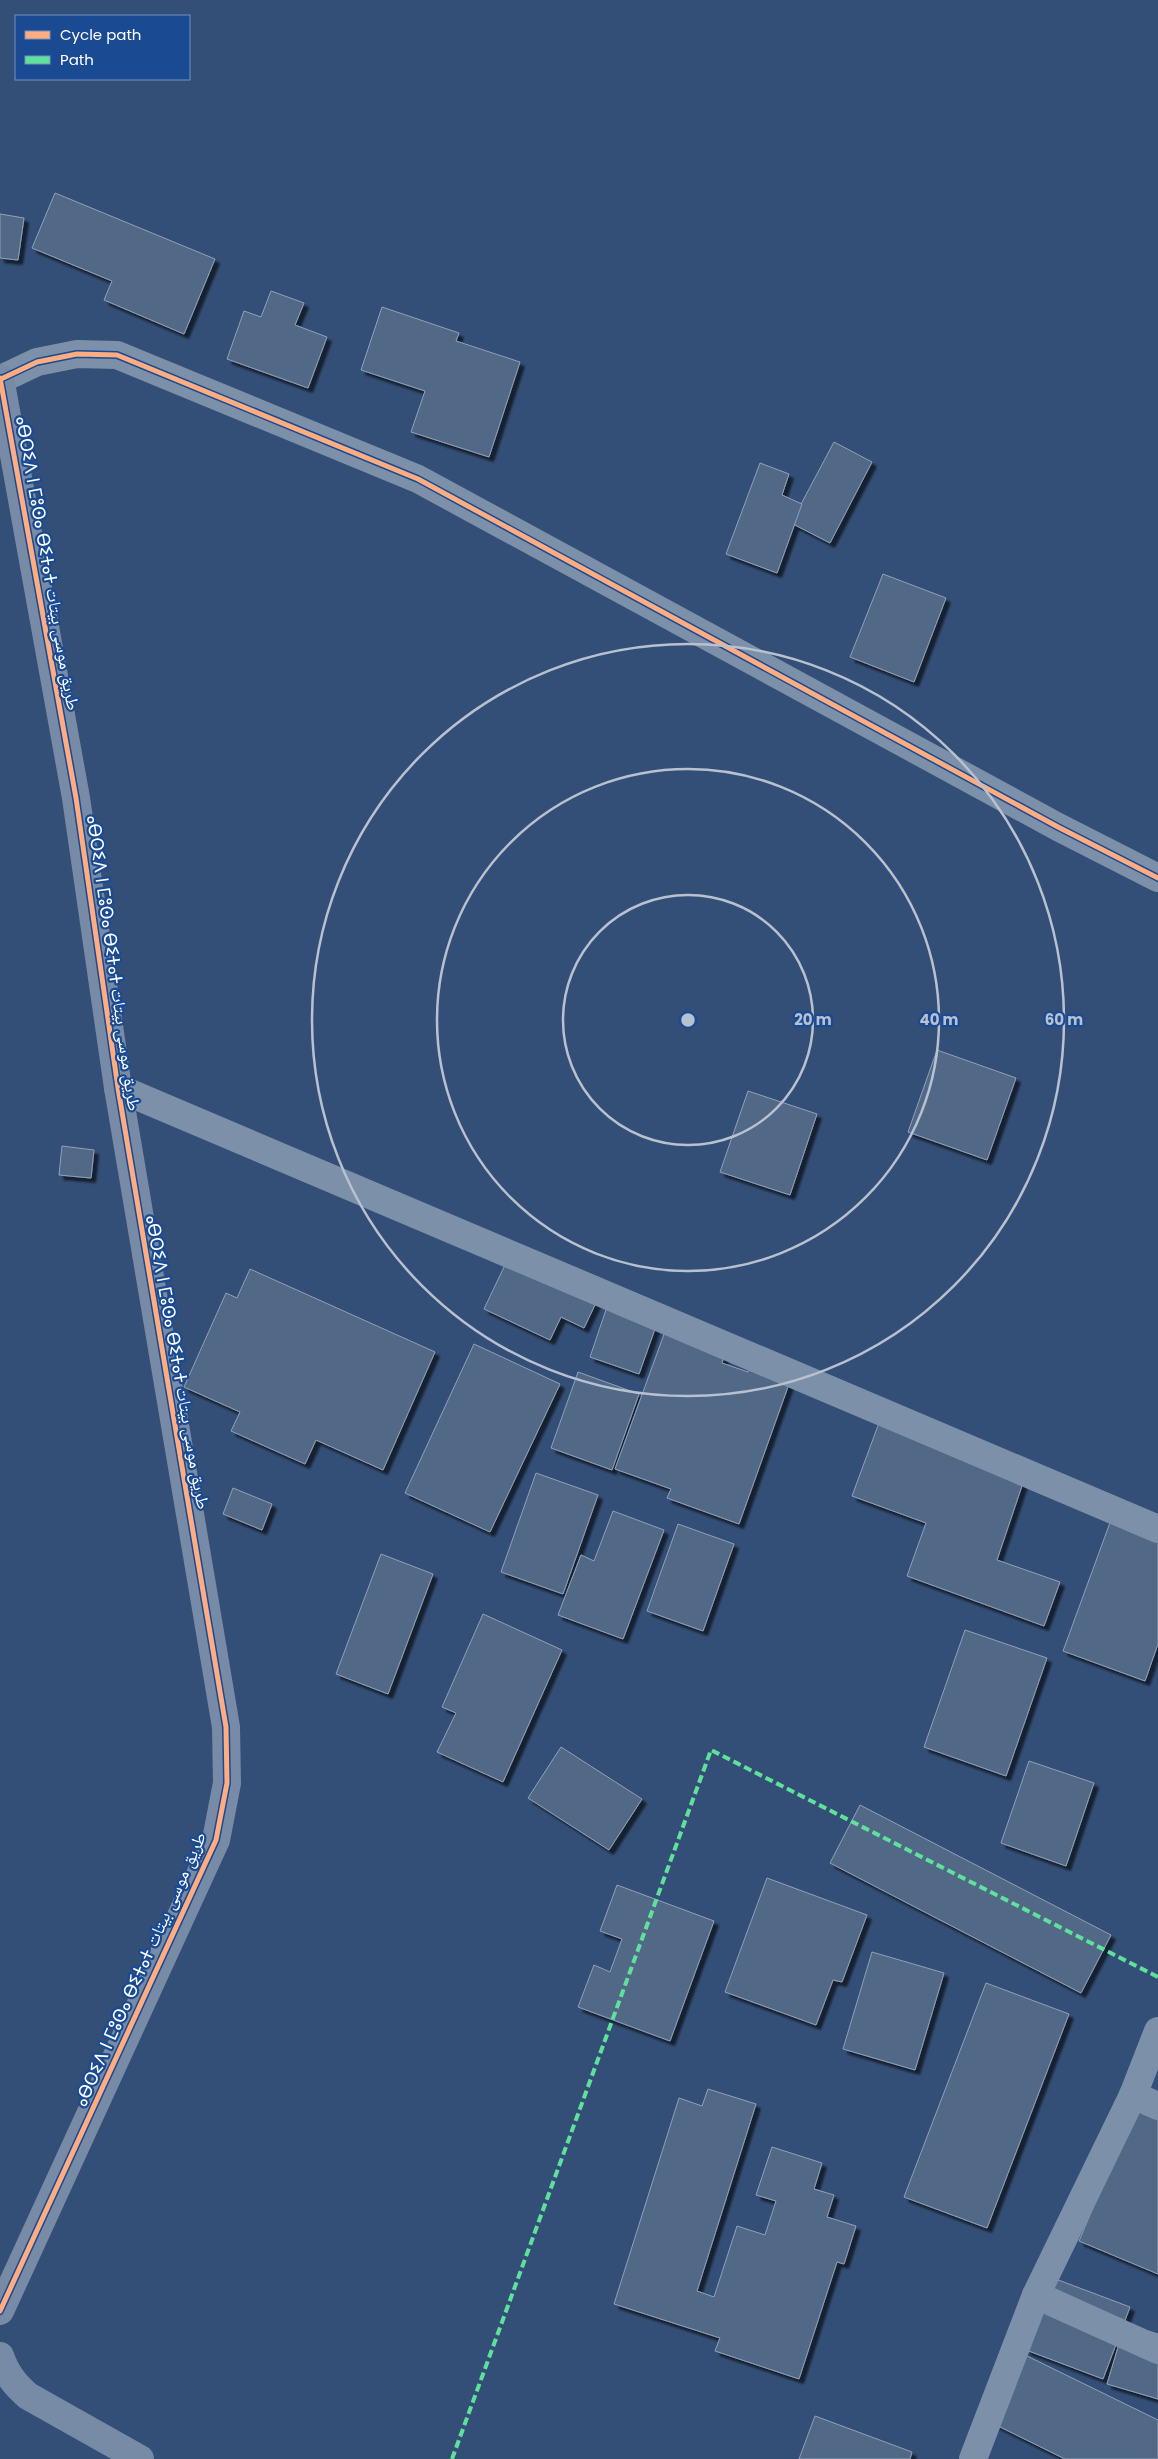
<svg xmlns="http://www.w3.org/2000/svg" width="1158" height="2459" font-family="Poppins,'Noto Naskh Arabic','Noto Sans Tifinagh',sans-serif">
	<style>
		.building { fill: #516786; stroke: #91a1b8; filter: url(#shadow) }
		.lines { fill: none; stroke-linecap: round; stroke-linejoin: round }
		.street { stroke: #7d90a9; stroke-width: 28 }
		.secondary { stroke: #788ba6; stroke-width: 28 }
		.quiet { stroke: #60e19b; stroke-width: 4; stroke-dasharray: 8 4; stroke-linecap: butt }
		.cycleway-casing { stroke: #194a92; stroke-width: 8 }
		.cycleway { stroke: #ffac80; stroke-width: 5 }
		.ring { fill: none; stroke: #b8c1cf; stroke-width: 2.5 }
		.labels { text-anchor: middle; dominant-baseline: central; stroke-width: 4.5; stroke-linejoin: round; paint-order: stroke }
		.street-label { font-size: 18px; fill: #fff; stroke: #194a92 }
		.centre { fill: #b8c1cf; stroke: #194a92; stroke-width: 2.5 }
		.ring-label { font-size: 15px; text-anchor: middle; font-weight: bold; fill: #b8c1cf; stroke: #194a92; stroke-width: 4.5; stroke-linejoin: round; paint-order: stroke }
	</style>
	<defs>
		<filter id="shadow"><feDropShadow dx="4.5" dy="4.5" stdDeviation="1" flood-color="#0009"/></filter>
	</defs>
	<rect width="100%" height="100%" fill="#344f77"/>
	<g class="building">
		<path d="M55,193L215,259L184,334L104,300L112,281L32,248Z"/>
		<path d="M0,214L24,218L18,260L0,258Z"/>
		<path d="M271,291L304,303L295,325L327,337L308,388L227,359L244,311L261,317Z"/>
		<path d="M382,307L459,333L456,341L520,362L489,457L411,432L425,391L361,370Z"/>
		<path d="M834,442L872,462L830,543L791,523Z"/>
		<path d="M760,463L789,474L782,495L802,504L777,573L726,554Z"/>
		<path d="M883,574L946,598L914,682L850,657Z"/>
		<path d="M937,1050L1016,1078L987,1160L908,1132Z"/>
		<path d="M748,1091L817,1114L790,1195L720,1172Z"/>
		<path d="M62,1146L94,1150L91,1178L59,1175Z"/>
		<path d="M514,1246L603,1288L584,1328L561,1317L550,1340L484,1309Z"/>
		<path d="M250,1269L435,1352L383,1470L316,1440L305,1464L231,1431L240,1412L184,1387L226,1293L237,1298Z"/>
		<path d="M611,1295L661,1312L639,1374L590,1357Z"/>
		<path d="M671,1315L731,1337L722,1363L748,1372L753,1356L794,1370L739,1524L667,1498L671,1489L615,1469Z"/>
		<path d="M474,1344L560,1384L490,1532L405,1493Z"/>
		<path d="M578,1372L639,1394L612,1470L551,1448Z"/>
		<path d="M883,1412L1029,1465L997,1560L1060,1582L1044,1626L907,1576L926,1523L852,1496Z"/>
		<path d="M536,1473L598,1495L563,1594L501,1572Z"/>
		<path d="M233,1488L272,1504L262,1530L223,1514Z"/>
		<path d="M1115,1509L1158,1525V1644L1145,1681L1063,1651Z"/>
		<path d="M613,1511L664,1530L623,1639L558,1615L581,1555L594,1561Z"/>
		<path d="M678,1524L734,1544L703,1631L647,1611Z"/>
		<path d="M381,1554L433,1574L388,1694L336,1674Z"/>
		<path d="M483,1614L562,1650L503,1782L437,1752L456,1713L442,1707Z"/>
		<path d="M965,1630L1047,1658L1006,1776L924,1747Z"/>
		<path d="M561,1747L642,1799L609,1850L528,1798Z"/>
		<path d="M1029,1761L1094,1783L1066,1866L1001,1843Z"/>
		<path d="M860,1805L1111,1935L1081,1993L830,1863Z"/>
		<path d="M767,1878L867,1915L842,1982L833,1980L816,2025L725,1992Z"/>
		<path d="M617,1885L714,1921L670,2041L578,2007L594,1965L610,1972L622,1939L600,1931Z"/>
		<path d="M872,1952L944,1973L915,2070L843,2049Z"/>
		<path d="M986,1983L1069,2014L987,2228L904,2197Z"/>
		<path d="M1144,2087L1158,2093V2274L1079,2241Z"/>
		<path d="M708,2089L756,2104L697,2291L714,2297L737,2226L765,2235L776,2201L756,2195L772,2147L822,2163L814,2189L834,2195L827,2217L856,2226L844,2264L837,2262L799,2379L715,2351L720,2338L614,2304L679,2098L702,2106Z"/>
		<path d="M1053,2278L1130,2307L1103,2379L1026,2350Z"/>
		<path d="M1125,2324L1158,2334V2399L1107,2384Z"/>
		<path d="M1023,2354L1158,2420V2459H1065L990,2422Z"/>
		<path d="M815,2416L912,2452L910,2459H799Z"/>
	</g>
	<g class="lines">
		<g class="street">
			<path d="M1,379L37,362L77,354L117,355L418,479L1058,827L1158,878"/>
			<path d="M118,1088L1158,1529"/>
			<path d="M1133,2095L1158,2106"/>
			<path d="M1036,2295L1158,2350"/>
			<path d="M973,2459L1036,2295L1133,2095L1158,2031"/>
		</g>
		<g class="secondary">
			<path d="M0,378L76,798L118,1088L226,1727L227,1783L216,1840L0,2311"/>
			<path d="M0,2356C6,2373 14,2384 28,2396L140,2459"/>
		</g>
		<path class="quiet" d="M452,2459L711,1750L1158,1977"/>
		<g class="cycleway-casing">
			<g id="cycleway">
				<path d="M0,378L76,798L118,1088L226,1727L227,1783L216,1840L0,2311"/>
				<path d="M1,379L37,362L77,354L117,355L418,479L1058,827L1158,878"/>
			</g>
		</g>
		<use href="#cycleway" class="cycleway"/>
	</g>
	<g class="ring">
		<circle cx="688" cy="1020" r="125"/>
		<circle cx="688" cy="1020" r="251"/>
		<circle cx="688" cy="1020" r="376"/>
	</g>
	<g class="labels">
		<g class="street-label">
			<text transform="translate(48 563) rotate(80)">ⴰⴱⵔⵉⴷ ⵏ ⵎⵓⵙⴰ ⴱⵉⵜⴰⵜ طريق موسى بيتات</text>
			<text transform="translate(114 963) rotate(82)">ⴰⴱⵔⵉⴷ ⵏ ⵎⵓⵙⴰ ⴱⵉⵜⴰⵜ طريق موسى بيتات</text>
			<text transform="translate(178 1362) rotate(80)">ⴰⴱⵔⵉⴷ ⵏ ⵎⵓⵙⴰ ⴱⵉⵜⴰⵜ طريق موسى بيتات</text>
			<text transform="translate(140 1969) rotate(-66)">ⴰⴱⵔⵉⴷ ⵏ ⵎⵓⵙⴰ ⴱⵉⵜⴰⵜ طريق موسى بيتات</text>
		</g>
	</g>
	<circle cx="688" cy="1020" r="8" class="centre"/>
	<g class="ring-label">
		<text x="813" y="1025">20 m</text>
		<text x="939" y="1025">40 m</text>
		<text x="1064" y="1025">60 m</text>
	</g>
	<rect x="15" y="15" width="175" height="65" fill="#194a92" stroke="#7592be"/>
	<rect x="25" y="31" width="25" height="8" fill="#ffac80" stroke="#7592be"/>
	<text x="60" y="40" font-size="15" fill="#ffffff">Cycle path</text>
	<rect x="25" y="56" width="25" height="8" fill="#60e19b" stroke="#7592be"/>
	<text x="60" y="65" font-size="15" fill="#ffffff">Path</text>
</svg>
